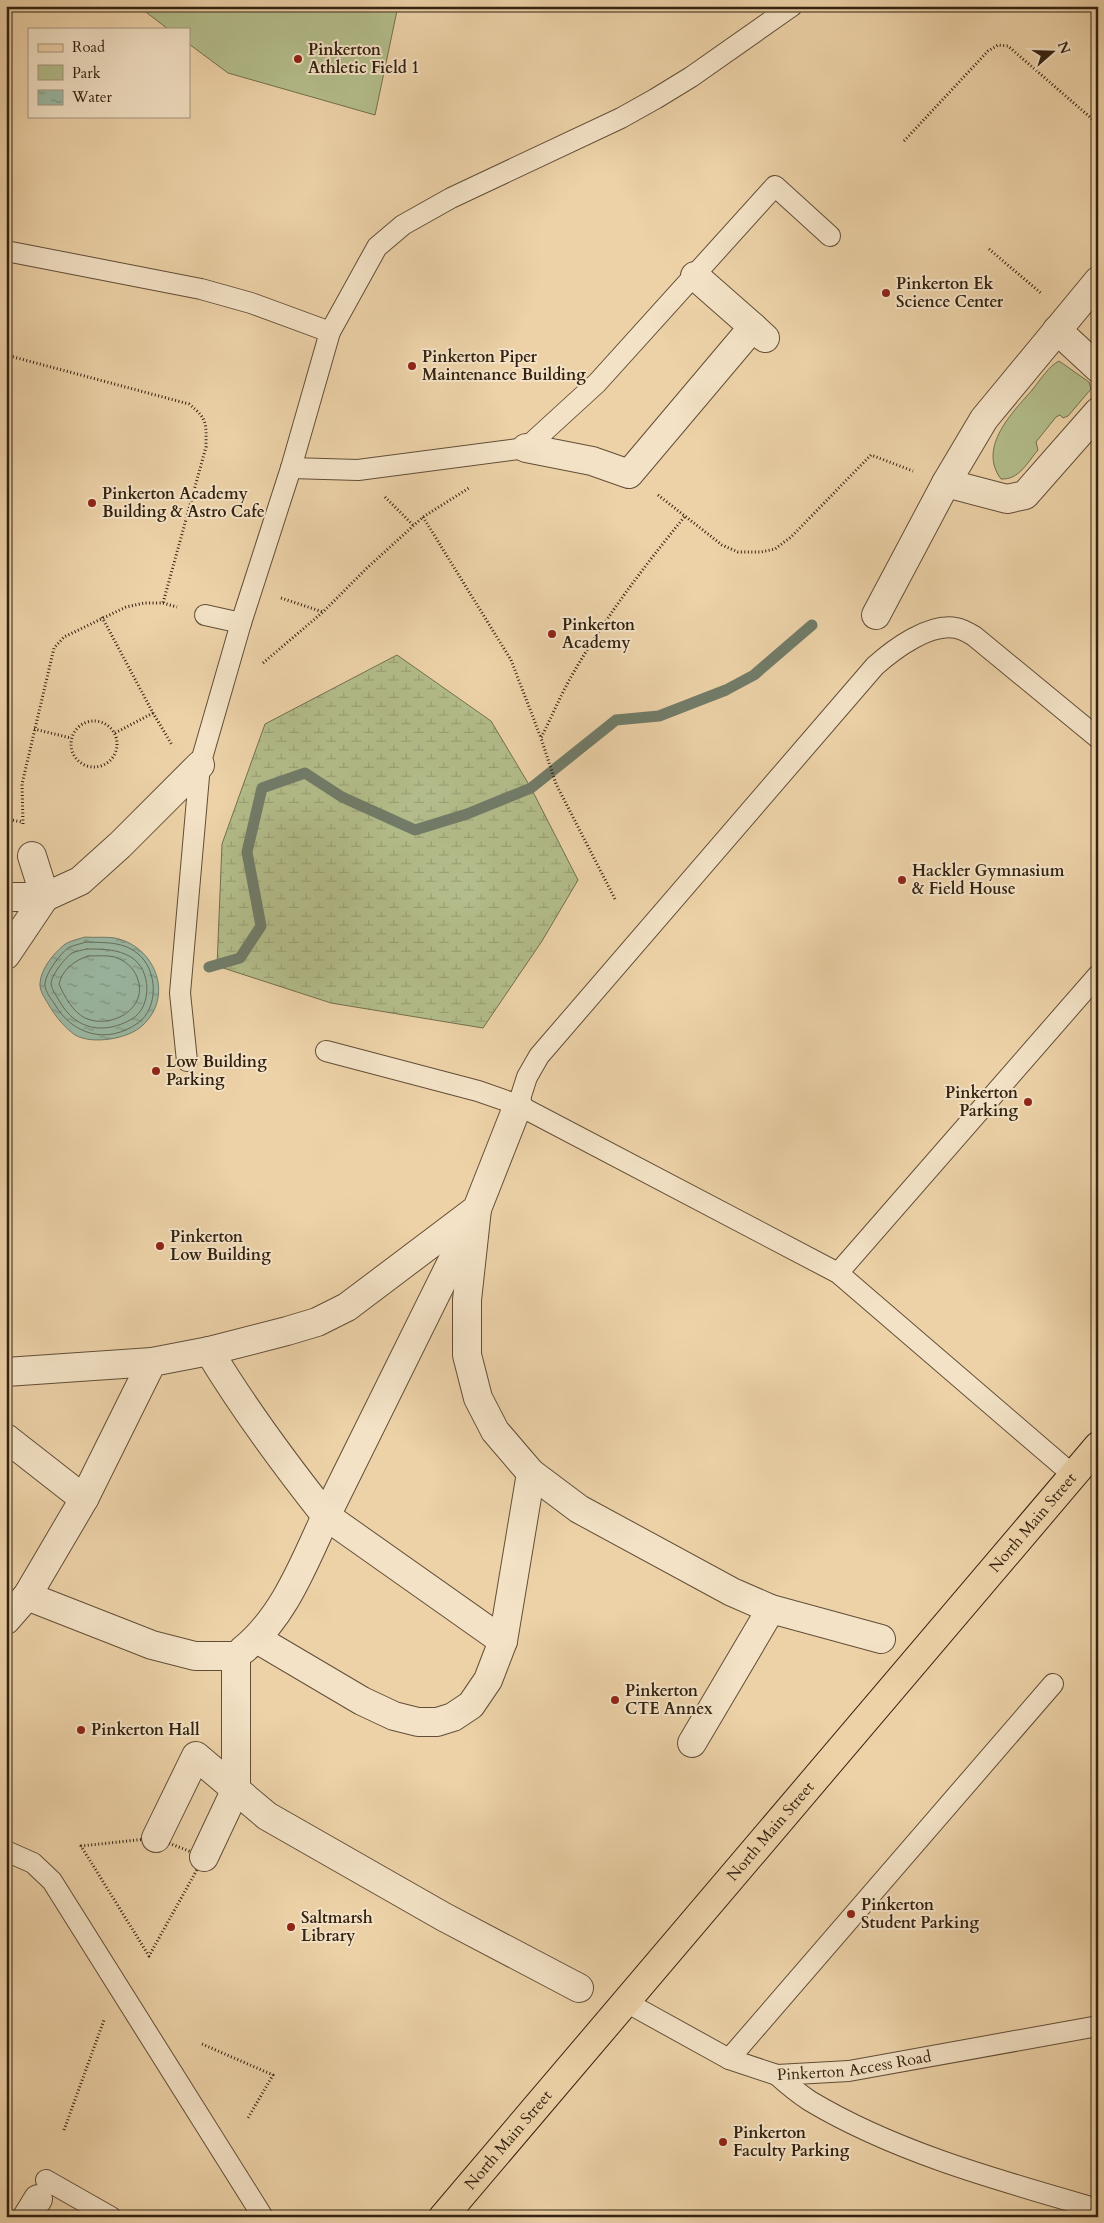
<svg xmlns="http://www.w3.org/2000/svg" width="1104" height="2223" font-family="Cardo,serif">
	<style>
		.wetland { fill: url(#wetland-marsh); stroke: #73704e }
		.green { fill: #b3bd8b; stroke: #73704e }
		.water { fill: url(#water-ripples); stroke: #717c69 }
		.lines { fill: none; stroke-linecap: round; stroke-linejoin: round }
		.shore { stroke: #666d5a; stroke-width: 1 }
		.stream { stroke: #717c69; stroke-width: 11 }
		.service-casing { stroke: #624e37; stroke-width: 22 }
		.pedestrian-casing { stroke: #624e37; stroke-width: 30 }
		.primary-casing { stroke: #321; stroke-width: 30 }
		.path { stroke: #321; stroke-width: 3; stroke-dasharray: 1 2.5; stroke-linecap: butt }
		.service { stroke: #f3e2c6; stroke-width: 20 }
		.pedestrian { stroke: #f3e2c6; stroke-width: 28 }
		.primary { stroke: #edd2a8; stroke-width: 28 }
		.poi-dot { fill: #8f2418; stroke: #f3e2c6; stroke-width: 2 }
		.labels { text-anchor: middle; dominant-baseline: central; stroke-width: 4; stroke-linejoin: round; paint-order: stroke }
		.poi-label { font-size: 16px; font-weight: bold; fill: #321; stroke: #f3e2c6; text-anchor: start }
		.street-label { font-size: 16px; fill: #321; stroke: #f3e2c6 }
	</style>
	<defs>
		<pattern id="wetland-marsh" width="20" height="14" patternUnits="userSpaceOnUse" patternTransform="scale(1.25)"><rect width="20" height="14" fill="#b3bd8b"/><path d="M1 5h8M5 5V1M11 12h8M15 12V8" fill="none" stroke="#9aa277"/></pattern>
		<pattern id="water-ripples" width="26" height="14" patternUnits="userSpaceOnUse" patternTransform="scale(1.25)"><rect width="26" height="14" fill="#9ab8a3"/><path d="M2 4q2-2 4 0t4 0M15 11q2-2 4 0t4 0" fill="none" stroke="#7e9583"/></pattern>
	</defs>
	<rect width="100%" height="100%" fill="#edd2a8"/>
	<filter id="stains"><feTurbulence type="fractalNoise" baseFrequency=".004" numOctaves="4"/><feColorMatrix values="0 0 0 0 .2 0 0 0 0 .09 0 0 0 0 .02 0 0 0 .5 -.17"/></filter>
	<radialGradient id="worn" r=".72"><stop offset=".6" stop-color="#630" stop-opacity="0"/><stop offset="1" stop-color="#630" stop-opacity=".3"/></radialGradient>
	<path class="wetland" d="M397,655L491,721L531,788L578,880L542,941L483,1028L331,1003L217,966L222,844L265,724Z"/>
	<g class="green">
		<path d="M138,6H398L375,115L228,73L189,44V29H168Z"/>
		<path d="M1059,361L1089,382L1091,389L1068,416L1063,418L1060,415L1056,417L1036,442L1038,450C1027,463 1019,480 1001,479C977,447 1013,412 1033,389C1040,380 1049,366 1059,361Z"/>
	</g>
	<path class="water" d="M85,937C95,938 109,936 119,939C157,950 173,997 143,1025C129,1039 92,1045 75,1035C65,1028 56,1017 50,1007C46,1000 39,991 40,983C41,969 53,954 64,945C69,941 79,939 85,937Z"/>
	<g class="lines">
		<g class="shore">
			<path d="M86,942C104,943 122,941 137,953C158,969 159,1008 138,1023C107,1045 72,1035 54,1003C50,998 44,989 45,983C46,973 60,954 68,948C73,945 81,944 86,942Z"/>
			<path d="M87,949C103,949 117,949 131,957C152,970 152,1007 132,1019C104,1035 76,1030 60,1002C57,997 52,990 51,984C51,975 65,958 72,953C77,951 82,950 87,949Z"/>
			<path d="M88,956C96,956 107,955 115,957C125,961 133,967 137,977C150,1008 111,1030 85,1018C73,1012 64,996 59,984C62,970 75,960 88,956Z"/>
		</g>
		<path class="stream" d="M209,967L240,958L261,926L247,852L262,788L305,773L342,797L415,830L467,814L531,788L616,720L659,716L726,690L754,675L812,625"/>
		<g class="service-casing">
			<g id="service">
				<path d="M6,251L201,289L251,303L330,332"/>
				<path d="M291,468L358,470L526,448L597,383L775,186L830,236"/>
				<path d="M205,615L241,623"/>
				<path d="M326,1051L478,1091L518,1105L838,1273L1073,1475"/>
				<path d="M187,1061L180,993L200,765L241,623L291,468L330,332L377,247L403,225L451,198L621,118L655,99L691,77L792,6"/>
				<path d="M518,1105L527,1077L539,1056L875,666C894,649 929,623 956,628C962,629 969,633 974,636L1098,738"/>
				<path d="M838,1273L1098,975"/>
				<path d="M6,1851L33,1863L52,1881L263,2217"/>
				<path id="s1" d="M626,2002L729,2059L777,2075L849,2071L1098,2026"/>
				<path d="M729,2059L1053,1684"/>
				<path d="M777,2075C787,2084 798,2093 810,2101C897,2153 1001,2181 1098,2209"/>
				<path d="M46,2180L111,2217"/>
			</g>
		</g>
		<g class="pedestrian-casing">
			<g id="pedestrian">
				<path d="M695,276L753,327"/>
				<path d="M1057,330L1098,368"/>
				<path d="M526,448L592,461L629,474L753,327L765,338"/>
				<path d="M946,483L1007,499L1025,495L1098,412"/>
				<path d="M876,615L946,483L984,419L1098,281"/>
				<path d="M6,897H45L80,881L120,845L200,765"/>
				<path d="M6,955L45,897L32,856"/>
				<path d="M477,1209L467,1300V1355L478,1398L495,1431L531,1473L579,1509L732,1592L771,1609L881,1639"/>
				<path d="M209,1351C244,1409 284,1463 326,1516L467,1231"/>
				<path d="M6,1372L152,1362"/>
				<path d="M6,1438L84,1499"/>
				<path d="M27,1596L152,1645L195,1656H236V1789L204,1857"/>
				<path d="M6,1620L27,1596L84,1499L152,1362L209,1351L287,1331L317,1322L347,1307L477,1209L518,1105"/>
				<path d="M257,1639L362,1701L394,1716L418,1722H437L453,1717L471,1705L488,1680L503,1641L531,1473"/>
				<path d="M243,1650C284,1617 304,1563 326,1516L503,1641"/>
				<path d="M692,1743L771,1609"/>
				<path d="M156,1838L196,1756L267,1816L444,1917L579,1988"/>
				<path d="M27,2217L38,2199"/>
			</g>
		</g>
		<g class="primary-casing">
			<g id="primary">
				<path id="s2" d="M443,2217L1098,1446"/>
			</g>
		</g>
		<g class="path">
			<path d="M904,141L988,51L998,45L1008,46L1098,124"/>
			<path d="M989,249L1042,294"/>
			<path d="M6,355L189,404C208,419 206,424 206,447L163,603"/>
			<path d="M658,495L722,545L738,552H761L775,549L791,537L871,455L913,471"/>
			<path d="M385,497L414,526"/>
			<path d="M423,517L511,660L541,738"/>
			<path d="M281,598L323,612"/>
			<path d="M102,617L153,713L172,745"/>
			<path d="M263,663L323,612L367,568L423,517L469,488"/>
			<circle cx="94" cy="744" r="23"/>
			<path d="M34,729L71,738"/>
			<path d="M115,733L153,713"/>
			<path d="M6,819L22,822"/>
			<path d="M23,824L22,784L54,648L64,637L126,607L144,603H163L177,607"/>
			<path d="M615,899L556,784L541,738C552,716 562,692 575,670C607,615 646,564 686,515"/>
			<path d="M156,1838L204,1857L149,1956L81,1846Z"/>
			<path d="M202,2044L273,2075L248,2118"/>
			<path d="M64,2130L104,2020"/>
		</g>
		<use href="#service" class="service"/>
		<use href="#pedestrian" class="pedestrian"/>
		<use href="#primary" class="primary"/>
	</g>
	<g class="poi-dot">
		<circle cx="298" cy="59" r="5"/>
		<circle cx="886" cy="293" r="5"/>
		<circle cx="412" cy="366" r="5"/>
		<circle cx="92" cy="503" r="5"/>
		<circle cx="552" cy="634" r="5"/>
		<circle cx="902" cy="880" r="5"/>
		<circle cx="156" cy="1071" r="5"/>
		<circle cx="1028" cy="1102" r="5"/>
		<circle cx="160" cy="1246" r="5"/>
		<circle cx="615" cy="1700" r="5"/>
		<circle cx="81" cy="1730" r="5"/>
		<circle cx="851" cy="1914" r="5"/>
		<circle cx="291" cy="1927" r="5"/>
		<circle cx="723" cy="2142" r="5"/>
	</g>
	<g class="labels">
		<g class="poi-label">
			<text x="308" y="50">Pinkerton<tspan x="308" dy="18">Athletic Field 1</tspan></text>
			<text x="896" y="284">Pinkerton Ek<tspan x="896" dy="18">Science Center</tspan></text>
			<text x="422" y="357">Pinkerton Piper<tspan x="422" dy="18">Maintenance Building</tspan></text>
			<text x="102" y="494">Pinkerton Academy<tspan x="102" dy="18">Building &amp; Astro Cafe</tspan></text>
			<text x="562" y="625">Pinkerton<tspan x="562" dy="18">Academy</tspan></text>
			<text x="912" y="871">Hackler Gymnasium<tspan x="912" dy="18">&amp; Field House</tspan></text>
			<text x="166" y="1062">Low Building<tspan x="166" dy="18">Parking</tspan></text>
			<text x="1018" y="1093" text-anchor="end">Pinkerton<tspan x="1018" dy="18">Parking</tspan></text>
			<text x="170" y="1237">Pinkerton<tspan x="170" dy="18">Low Building</tspan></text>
			<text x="625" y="1691">Pinkerton<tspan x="625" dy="18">CTE Annex</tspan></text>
			<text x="91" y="1730">Pinkerton Hall</text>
			<text x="861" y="1905">Pinkerton<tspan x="861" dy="18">Student Parking</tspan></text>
			<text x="301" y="1918">Saltmarsh<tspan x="301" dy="18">Library</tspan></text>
			<text x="733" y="2133">Pinkerton<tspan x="733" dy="18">Faculty Parking</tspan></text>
		</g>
		<g class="street-label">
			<text stroke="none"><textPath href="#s2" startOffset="911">North Main Street</textPath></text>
			<text stroke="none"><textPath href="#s2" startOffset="506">North Main Street</textPath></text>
			<text stroke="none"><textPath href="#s1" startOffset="246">Pinkerton Access Road</textPath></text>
			<text stroke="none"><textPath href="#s2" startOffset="101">North Main Street</textPath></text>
		</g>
	</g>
	<rect width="1104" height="2223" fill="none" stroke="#edd2a8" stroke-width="25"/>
	<rect x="8" y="8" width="1089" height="2208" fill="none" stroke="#321" stroke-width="2.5"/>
	<rect x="12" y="12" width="1079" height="2198" fill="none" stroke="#321"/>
	<rect x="28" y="28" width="162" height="90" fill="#f3e2c6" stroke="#a6957e"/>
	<rect x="38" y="44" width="25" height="8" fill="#edd2a8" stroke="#a6957e"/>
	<text x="72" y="52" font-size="15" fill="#332211">Road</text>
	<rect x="38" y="65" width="25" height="15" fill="#b3bd8b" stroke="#a6957e"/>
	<text x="72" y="78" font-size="15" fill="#332211">Park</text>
	<rect x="38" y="90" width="25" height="15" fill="url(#water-ripples)" stroke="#a6957e"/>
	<text x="72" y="102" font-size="15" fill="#332211">Water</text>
	<g transform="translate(1052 52) rotate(70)" stroke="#f3e2c6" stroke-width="4" paint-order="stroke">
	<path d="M0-4L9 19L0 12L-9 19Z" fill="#332211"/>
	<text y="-8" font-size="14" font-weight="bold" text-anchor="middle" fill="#332211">N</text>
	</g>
	<rect width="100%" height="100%" filter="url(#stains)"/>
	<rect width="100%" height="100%" fill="url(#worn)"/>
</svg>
